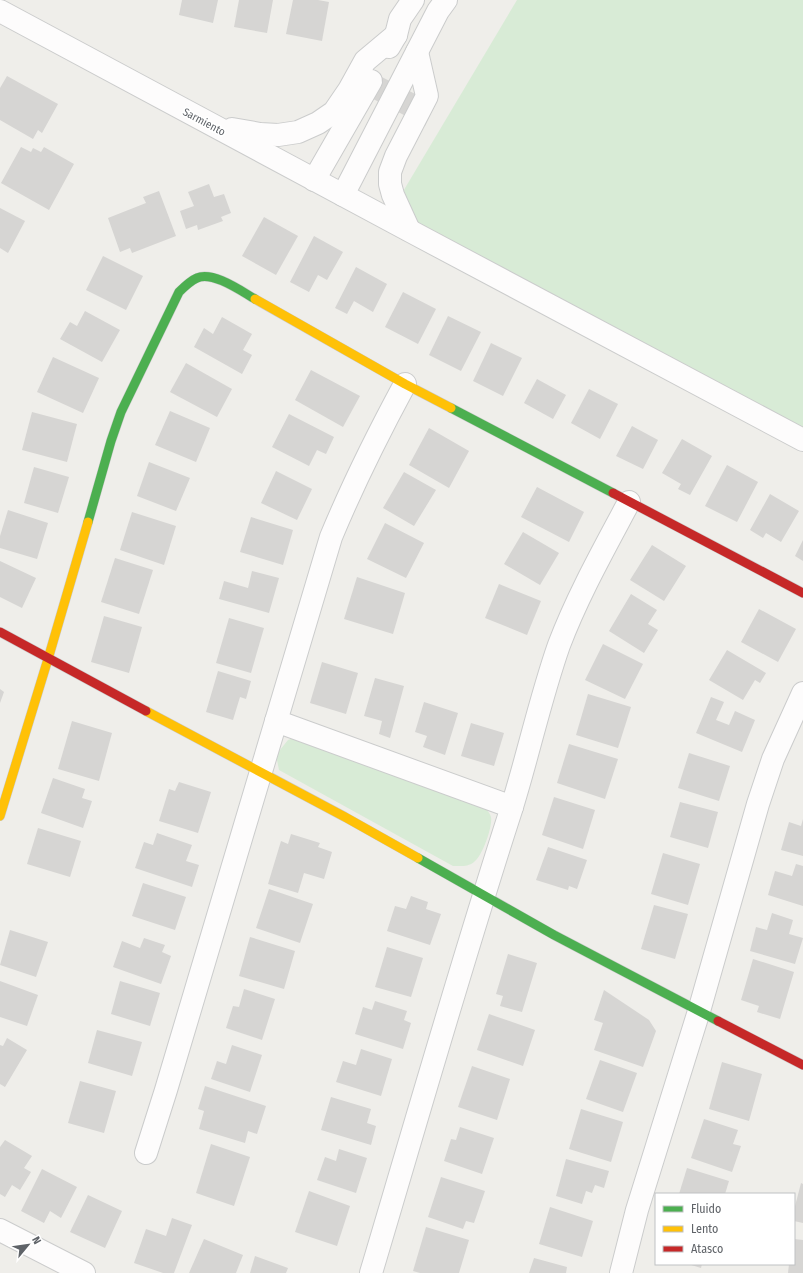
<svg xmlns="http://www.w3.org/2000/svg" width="803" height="1273" font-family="'Fira Sans Condensed',sans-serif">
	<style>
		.green { fill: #d8ebd6 }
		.building { fill: #d6d5d3 }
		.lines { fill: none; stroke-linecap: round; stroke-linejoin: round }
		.street-casing { stroke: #cbcccc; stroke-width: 24 }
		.fast-casing { stroke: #cacacb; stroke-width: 10 }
		.slow-casing { stroke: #cacacb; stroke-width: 10 }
		.jam-casing { stroke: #cacacb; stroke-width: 10 }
		.street { stroke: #fdfcfc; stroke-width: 22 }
		.fast { stroke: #4caf50; stroke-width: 9 }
		.slow { stroke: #ffc107; stroke-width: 9 }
		.jam { stroke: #c62828; stroke-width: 9 }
		.labels { text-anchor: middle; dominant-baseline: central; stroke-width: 3.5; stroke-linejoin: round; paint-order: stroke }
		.street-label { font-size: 11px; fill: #5f6368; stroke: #fff }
	</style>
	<rect width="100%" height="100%" fill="#efeeea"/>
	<g class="green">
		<path d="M517,0H803V431L389,215Z"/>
		<path d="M296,737L484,807C487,810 490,813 491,817C493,826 482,857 474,862C468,867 461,866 453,866L279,770L276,755L288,740Z"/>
	</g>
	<g class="building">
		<path d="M182,0H218L213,23L179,15Z"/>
		<path d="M239,0H273L267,33L234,27Z"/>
		<path d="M293,0H318L329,2L322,41L286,34Z"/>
		<path d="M366,69L435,104L425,126L356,90Z"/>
		<path d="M7,76L58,104L42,133L38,130L33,139L0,120V88Z"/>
		<path d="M21,147L31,152L33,148L41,152L44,147L74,164L49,210L1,183Z"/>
		<path d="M209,184L214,197L224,194L231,213L221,217L223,221L198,230L197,225L186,229L180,211L194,206L188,192Z"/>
		<path d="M159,191L176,236L132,253L130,248L120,252L108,218L146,203L143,197Z"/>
		<path d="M0,208L25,221L8,253L0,248Z"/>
		<path d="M264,217L298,236L276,275L242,256Z"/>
		<path d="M314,236L343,252L327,280L318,275L309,292L290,282Z"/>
		<path d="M103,256L143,276L126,310L86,290Z"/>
		<path d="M356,267L387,284L373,312L354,301L347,314L335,308Z"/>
		<path d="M403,292L436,309L418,344L385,327Z"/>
		<path d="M85,311L120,330L102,362L60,339L70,322L77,326Z"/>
		<path d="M448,316L481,332L461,371L429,355Z"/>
		<path d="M222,317L252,334L243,350L252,355L242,374L194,347L204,328L213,334Z"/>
		<path d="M491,343L522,358L503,396L473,381Z"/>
		<path d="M53,357L99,378L83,413L37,392Z"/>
		<path d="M186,363L232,389L217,417L170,392Z"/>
		<path d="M311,370L360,396L343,427L295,400Z"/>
		<path d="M537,379L566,395L553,419L524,403Z"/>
		<path d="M589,389L618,404L600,439L571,423Z"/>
		<path d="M170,411L210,428L196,462L155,445Z"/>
		<path d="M32,412L77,424L67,462L22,450Z"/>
		<path d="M289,414L334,437L326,454L317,450L309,466L272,447Z"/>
		<path d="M632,426L658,440L643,469L616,456Z"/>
		<path d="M429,428L469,451L449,488L409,465Z"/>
		<path d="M682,439L712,456L690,495L678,489L681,484L662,473Z"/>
		<path d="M149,462L190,478L176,511L137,496Z"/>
		<path d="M727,465L758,482L737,522L705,506Z"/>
		<path d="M34,467L69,477L58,513L24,503Z"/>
		<path d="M276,471L312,489L297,520L261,503Z"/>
		<path d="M404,472L436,490L414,526L383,508Z"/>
		<path d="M537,487L584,512L569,542L521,517Z"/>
		<path d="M770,494L799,511L781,542L766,533L763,538L750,530Z"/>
		<path d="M8,510L48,523L37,559L0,548V536Z"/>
		<path d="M132,512L176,526L164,565L120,550Z"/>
		<path d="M251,517L293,530L283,565L240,552Z"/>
		<path d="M385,523L424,543L406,578L367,559Z"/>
		<path d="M523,532L559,553L540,585L504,564Z"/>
		<path d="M803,540V561L795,556Z"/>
		<path d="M652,545L686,566L664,601L630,580Z"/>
		<path d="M115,558L153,570L139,614L101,602Z"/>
		<path d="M0,561L36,578L22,608L0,597Z"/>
		<path d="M252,571L279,578L269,613L219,599L224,581L248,588Z"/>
		<path d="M357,577L405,593L393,634L344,619Z"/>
		<path d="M499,584L541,601L527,635L485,618Z"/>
		<path d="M631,594L657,610L648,624L658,630L644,653L609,631Z"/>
		<path d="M759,609L796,629L778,662L741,642Z"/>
		<path d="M104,616L142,627L129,673L91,662Z"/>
		<path d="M229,618L264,628L251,673L216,663Z"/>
		<path d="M603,644L643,664L625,699L585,680Z"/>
		<path d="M727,650L766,673L760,683L755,680L743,700L709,680Z"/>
		<path d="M322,662L358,673L346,714L310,703Z"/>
		<path d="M218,671L251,681L246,699L240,697L233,720L206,712Z"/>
		<path d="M375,678L404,686L390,738L379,734L382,721L364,716Z"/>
		<path d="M0,689L4,692L0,703Z"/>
		<path d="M588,694L631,707L618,748L576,735Z"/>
		<path d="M711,697L724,702L716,720L729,725L735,711L755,720L742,752L696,733Z"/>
		<path d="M424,702L458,713L445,755L423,747L427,736L415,732Z"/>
		<path d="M72,721L112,733L99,781L58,769Z"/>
		<path d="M471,723L504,733L494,766L461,756Z"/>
		<path d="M569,744L618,759L605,799L557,783Z"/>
		<path d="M689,753L730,766L719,801L678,788Z"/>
		<path d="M53,778L85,789L82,798L92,801L83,828L41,813Z"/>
		<path d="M179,782L211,792L198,833L159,821L169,789L175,791Z"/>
		<path d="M554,797L595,810L583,849L542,835Z"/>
		<path d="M680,802L718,812L708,848L670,837Z"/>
		<path d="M803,819V856L781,850L789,822L801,826Z"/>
		<path d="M38,828L81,841L70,877L27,864Z"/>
		<path d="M157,833L192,845L186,861L199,865L192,887L135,868L144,842L153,845Z"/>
		<path d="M291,834L320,843L318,847L332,852L324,879L304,873L298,893L268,884L281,841L288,844Z"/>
		<path d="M548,847L587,860L577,889L569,886L568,890L536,880Z"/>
		<path d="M663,853L700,864L688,905L651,894Z"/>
		<path d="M796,864L803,866V906L768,895L775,871L792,876Z"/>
		<path d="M143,883L186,897L175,930L132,916Z"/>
		<path d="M269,889L313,904L300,943L256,928Z"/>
		<path d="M411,896L428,902L426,909L441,914L430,945L387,931L395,906L406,909Z"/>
		<path d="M654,905L688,914L675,959L641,949Z"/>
		<path d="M772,913L793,920L789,934L803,938L795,964L750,951L756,927L767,930Z"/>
		<path d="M10,930L48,942L36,977L0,965Z"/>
		<path d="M250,937L295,951L284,989L239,976Z"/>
		<path d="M144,938L165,945L162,952L171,956L161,984L113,967L122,941L140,948Z"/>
		<path d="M387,947L423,958L411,997L375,987Z"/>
		<path d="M508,954L537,963L522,1012L500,1006L503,996L496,994Z"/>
		<path d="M753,959L794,972L780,1019L757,1012L759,1006L741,1000Z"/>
		<path d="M0,981L38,995L27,1026L0,1017Z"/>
		<path d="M120,981L160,993L150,1026L111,1014Z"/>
		<path d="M244,989L275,999L262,1040L226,1028L233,1006L239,1007Z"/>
		<path d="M604,990L649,1020L656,1031L643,1067L594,1050L603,1023L594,1020Z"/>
		<path d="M375,1001L407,1011L404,1020L411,1023L403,1049L355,1034L363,1007L372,1010Z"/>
		<path d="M489,1014L535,1030L523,1066L477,1050Z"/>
		<path d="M97,1030L142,1042L132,1076L88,1063Z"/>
		<path d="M7,1038L27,1050L5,1087L0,1084V1045L3,1046Z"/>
		<path d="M232,1045L262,1055L250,1092L211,1079L217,1061L226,1064Z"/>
		<path d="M361,1049L392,1059L381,1096L336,1082L343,1061L356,1065Z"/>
		<path d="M600,1060L637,1073L623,1112L586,1099Z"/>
		<path d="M722,1062L762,1074L749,1121L709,1109Z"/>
		<path d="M472,1066L510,1079L497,1120L458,1107Z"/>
		<path d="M80,1081L116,1091L104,1133L68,1123Z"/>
		<path d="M205,1086L266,1106L257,1134L248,1131L245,1143L199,1129L204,1111L198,1109Z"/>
		<path d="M331,1097L371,1109L367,1123L376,1126L371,1145L321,1130Z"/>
		<path d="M581,1109L623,1122L611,1162L569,1149Z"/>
		<path d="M704,1119L738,1130L733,1144L741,1146L732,1172L691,1158Z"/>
		<path d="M460,1127L494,1138L482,1174L444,1161L451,1139L456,1140Z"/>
		<path d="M5,1140L32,1156L24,1168L31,1172L20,1190L12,1185L5,1197L0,1194V1147Z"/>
		<path d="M211,1144L250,1157L234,1206L196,1193Z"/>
		<path d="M339,1149L367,1158L356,1193L317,1180L325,1157L336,1161Z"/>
		<path d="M566,1159L609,1171L604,1188L595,1185L592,1193L586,1191L582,1204L556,1196Z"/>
		<path d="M687,1168L729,1181L725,1194H679Z"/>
		<path d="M42,1169L77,1187L61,1218L50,1211L44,1223L21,1211Z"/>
		<path d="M441,1177L485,1191L474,1223L466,1221L463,1229L428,1217Z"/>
		<path d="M801,1183L803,1184V1223L794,1221V1210Z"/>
		<path d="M309,1191L350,1206L337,1246L295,1232Z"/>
		<path d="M88,1195L122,1211L105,1248L70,1232Z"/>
		<path d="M550,1207L593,1221L582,1257L539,1244Z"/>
		<path d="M172,1218L192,1225L174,1273H163L134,1263L146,1229L166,1236Z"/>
		<path d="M426,1227L469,1240L459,1273H420L413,1271Z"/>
		<path d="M204,1239L243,1255L236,1273H189Z"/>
		<path d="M794,1239L803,1240V1273H788L789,1264H794Z"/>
		<path d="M255,1256L288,1268L286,1273H250Z"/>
		<path d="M534,1258L567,1267L566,1273H529Z"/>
		<path d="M688,1264H702L701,1268Z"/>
	</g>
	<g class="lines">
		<g class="street-casing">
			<g id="street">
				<path d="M0,11C267,156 535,297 803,440"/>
				<path d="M389,47L396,35L400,19L413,0"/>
				<path d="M232,129L260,134L278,135L298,132L318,123L334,112L349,90L365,61L396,35"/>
				<path d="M314,180L371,81"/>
				<path d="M343,195L438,11L446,0"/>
				<path d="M409,230L393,195L390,184V172L396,156L427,96L417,52"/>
				<path d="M276,721L512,807"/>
				<path d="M146,1153L166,1090L331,537C353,484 378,434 405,384"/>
				<path d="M0,1230L84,1273"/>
				<path d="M371,1273C417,1119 461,964 511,810C528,756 540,699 559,645C578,595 604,549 629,502"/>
				<path d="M621,1273L637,1210L699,1011L758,804L773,759L803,693"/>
			</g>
		</g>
		<g class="fast-casing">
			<g id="fast">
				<path d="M451,408L613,493"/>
				<path d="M88,522L111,441L121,412L179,292C184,287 190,281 197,278C213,271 241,291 255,299"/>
				<path d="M418,858L554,935L718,1021"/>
			</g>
		</g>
		<g class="slow-casing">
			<g id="slow">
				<path d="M255,299L405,384L451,408"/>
				<path d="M146,711L345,817L418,858"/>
				<path d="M0,816L48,659L88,522"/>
			</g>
		</g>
		<g class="jam-casing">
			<g id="jam">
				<path d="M613,493L803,593"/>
				<path d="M0,632L146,711"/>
				<path d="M718,1021L803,1065"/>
			</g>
		</g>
		<use href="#street" class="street"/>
		<use href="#fast" class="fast"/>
		<use href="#slow" class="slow"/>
		<use href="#jam" class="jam"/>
	</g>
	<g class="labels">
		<g class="street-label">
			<text transform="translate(204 122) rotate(28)">Sarmiento</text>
		</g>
	</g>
	<rect x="655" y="1193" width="140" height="72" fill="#ffffff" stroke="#bfc1c3"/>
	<rect x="663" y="1206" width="20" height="6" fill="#4caf50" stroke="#bfc1c3"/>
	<text x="691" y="1213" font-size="12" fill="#5f6368">Fluido</text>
	<rect x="663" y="1226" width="20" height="6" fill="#ffc107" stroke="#bfc1c3"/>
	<text x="691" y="1233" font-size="12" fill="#5f6368">Lento</text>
	<rect x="663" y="1246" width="20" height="6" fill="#c62828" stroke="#bfc1c3"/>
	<text x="691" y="1253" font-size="12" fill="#5f6368">Atasco</text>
	<g transform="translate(28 1245) rotate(61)" stroke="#ffffff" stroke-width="3" paint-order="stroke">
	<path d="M0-3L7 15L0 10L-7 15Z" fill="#5f6368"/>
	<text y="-6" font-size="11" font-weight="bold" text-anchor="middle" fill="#5f6368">N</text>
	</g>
</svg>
